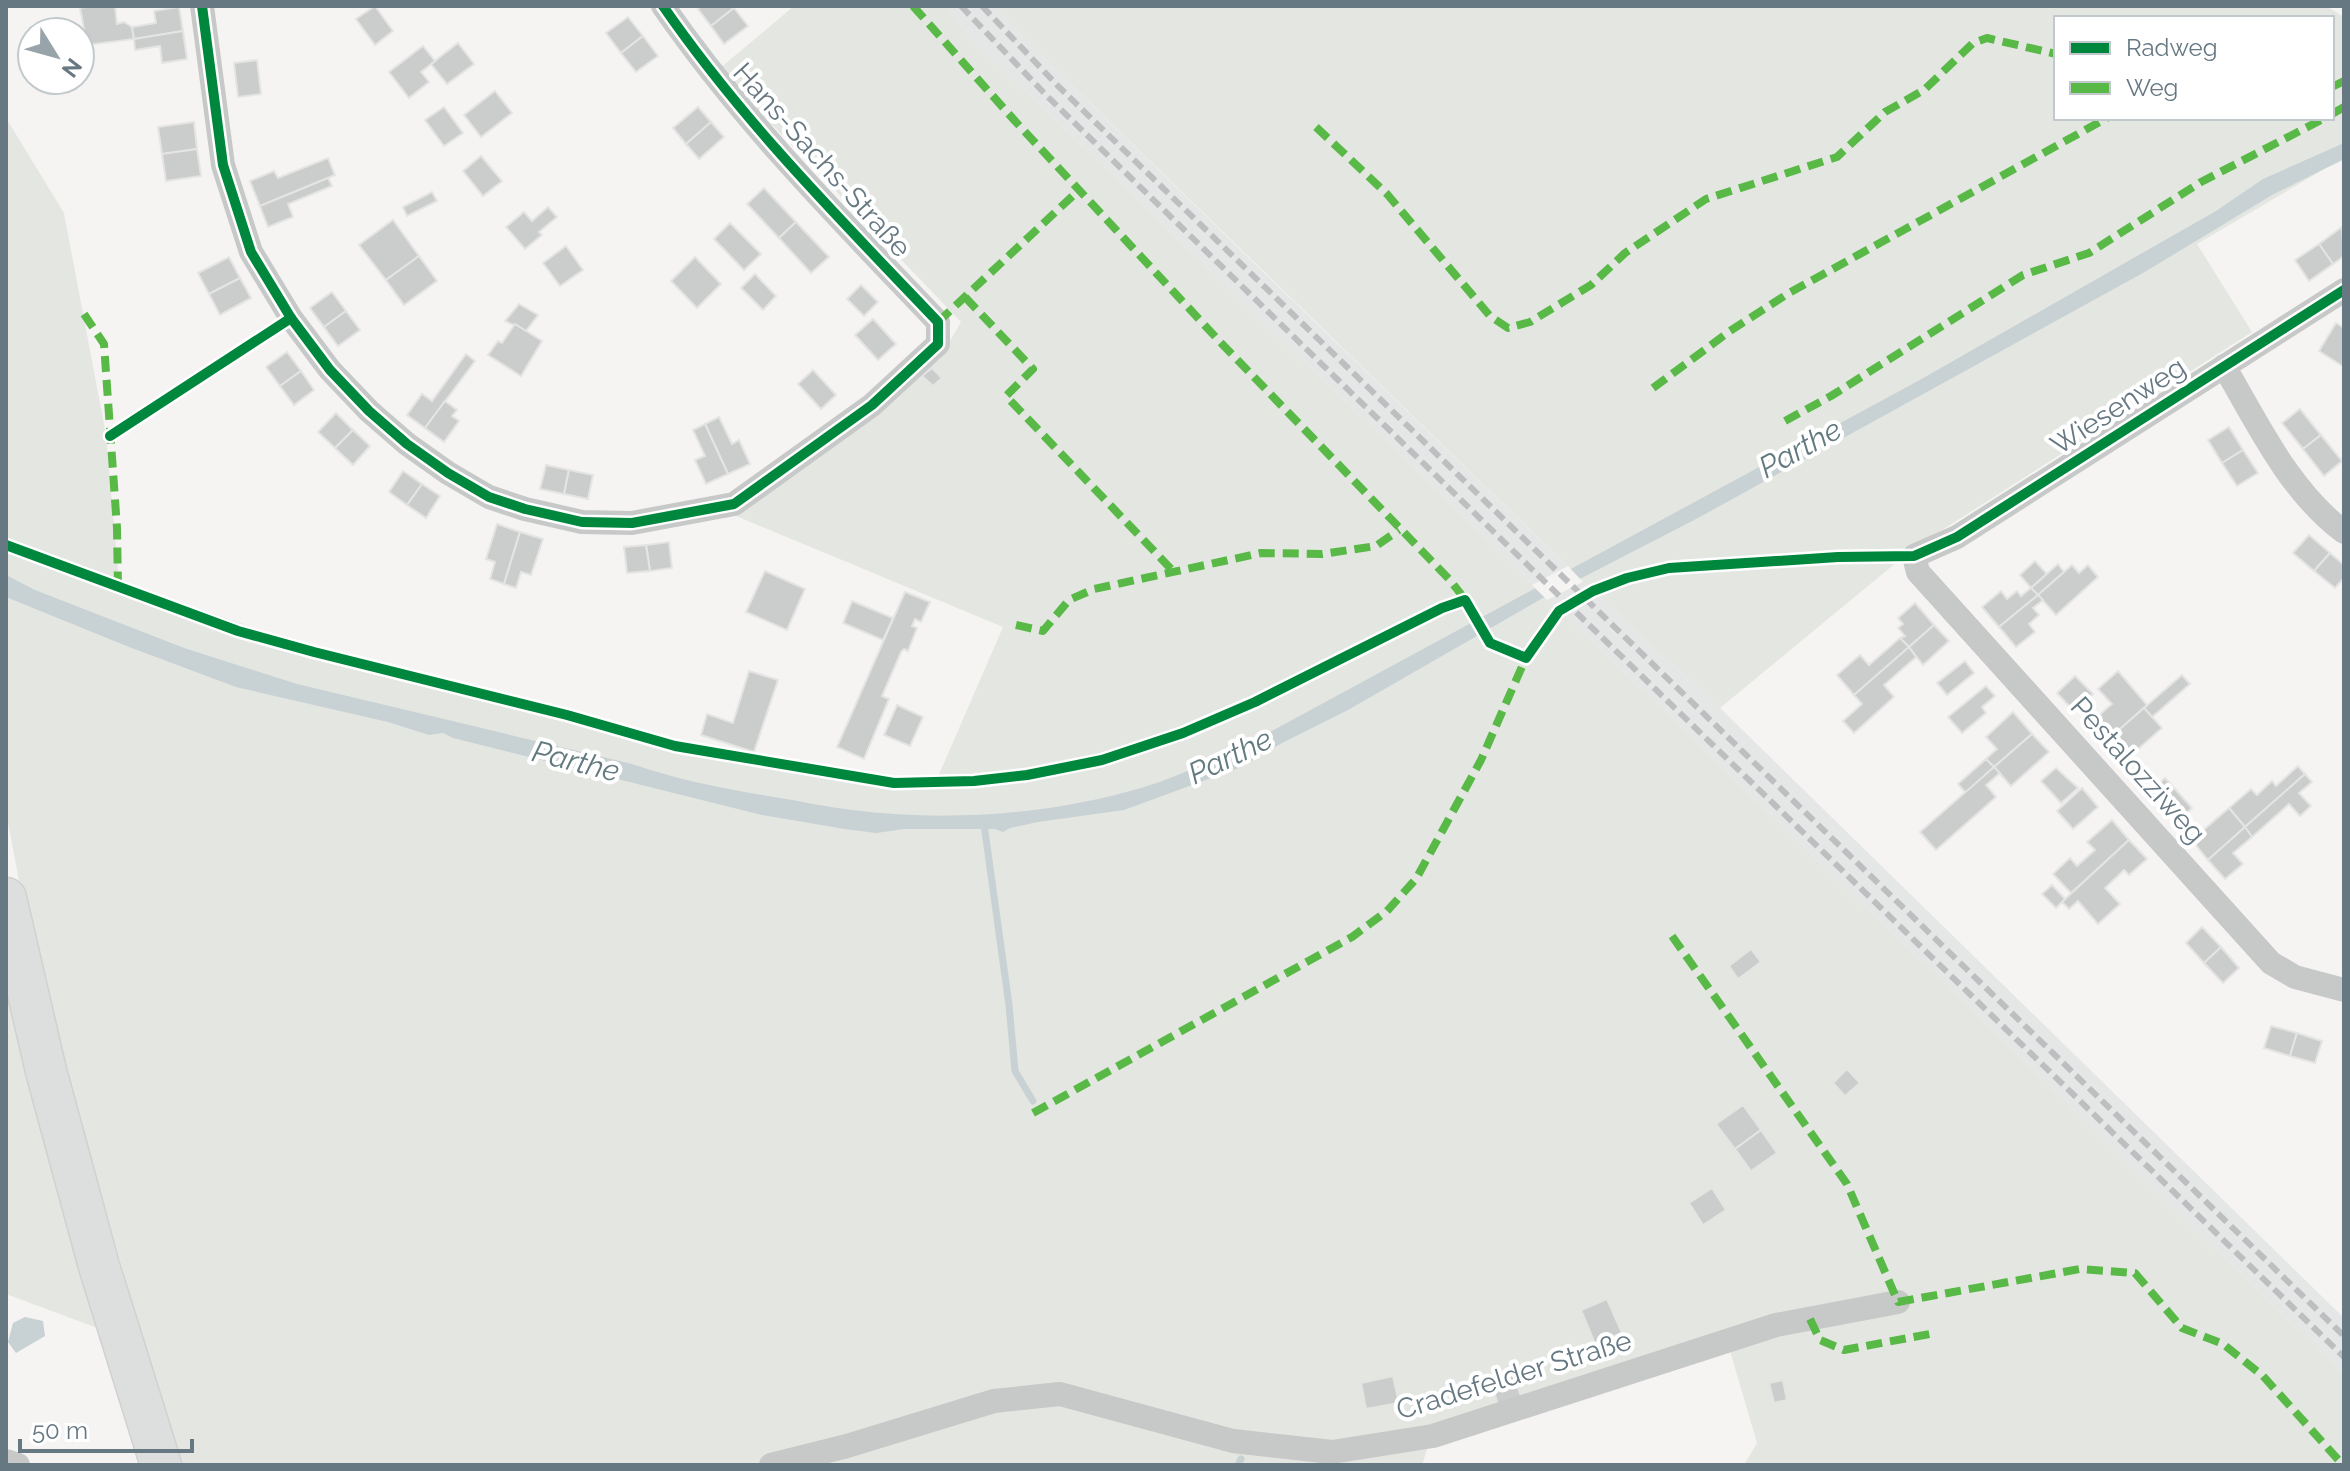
<svg xmlns="http://www.w3.org/2000/svg" width="2350" height="1471" font-family="Raleway,sans-serif">
	<style>
		.built { fill: #e5e6e6 }
		.green { fill: #e4e6e1; fill-rule: evenodd }
		.water { fill: #c8d1d3 }
		.pier { fill: #f5f4f3 }
		.lines { fill: none; stroke-linecap: round; stroke-linejoin: round }
		.stream { stroke: #c8d1d3; stroke-width: 7 }
		.building { fill: #cbcccc; stroke: #e4e4e3; stroke-width: 2 }
		.primary-casing { stroke: #d1d1d1; stroke-width: 43 }
		.minor { stroke: #c7c8c8; stroke-width: 24 }
		.primary { stroke: #dddede; stroke-width: 40 }
		.rail { stroke: #bdbec0; stroke-width: 6; stroke-dasharray: 12 6; stroke-linecap: butt }
		.quiet { stroke: #58b947; stroke-width: 8; stroke-dasharray: 16 8; stroke-linecap: butt }
		.cycleway-casing { stroke: #fff; stroke-width: 15 }
		.cycleway { stroke: #00873e; stroke-width: 10 }
		.labels { text-anchor: middle; dominant-baseline: central; stroke-width: 8; stroke-linejoin: round; paint-order: stroke }
		.street-label { font-size: 28px; fill: #667882; stroke: #fff }
		.water-label { font-size: 30px; font-style: italic; fill: #627a7f; stroke: #fff }
	</style>
	<rect width="100%" height="100%" fill="#f5f4f3"/>
	<path class="built" d="M944,6H994L1047,61L1255,264L1593,591L1720,708L2344,1318V1375L2021,1058L973,40Z"/>
	<g class="green">
		<path d="M794,6H944L973,40L2021,1058L2344,1375V1465H1744L1757,1443L1727,1341L1431,1437L1422,1465H178L45,995L24,907L6,812V118L64,213L106,435L119,581L269,633L680,748L934,786L1003,627L736,516L939,360L961,322L719,69Z"/>
		<path d="M994,6H2326L2344,17V160L2326,168L2197,244L2252,332L1914,548L1720,708L1593,591L1047,61ZM2056,18H2332V118H2056Z"/>
		<path d="M6,983L100,1329L6,1294Z"/>
	</g>
	<g class="water">
		<path d="M2344,143V159L2272,195L2143,273L1698,518L1541,599L1348,710L1282,743L1241,767L1124,810L1038,822L1010,828L1003,832L995,829H904L876,833L845,829L762,815L453,738L443,733L429,735L388,722L236,687L129,647L6,597V575L35,590L184,648L297,684L632,764C678,780 726,789 774,797C800,801 826,807 852,810C948,822 1048,815 1141,788C1182,776 1220,756 1259,738L1918,381L2216,211L2263,179Z"/>
		<path d="M25,1317L43,1321L45,1336L16,1353L8,1342L13,1323Z"/>
	</g>
	<path class="pier" d="M1568,566L1583,582L1547,600L1532,585Z"/>
	<g class="lines">
		<g class="stream">
			<path d="M984,824L1009,1005L1015,1071L1033,1101"/>
			<path d="M1238,1465L1241,1459"/>
		</g>
	</g>
	<g class="building">
		<path d="M92,6H115L117,24L124,22L132,27L134,39L87,45L80,8Z"/>
		<path d="M375,6L393,31L375,45L356,19Z"/>
		<path d="M701,6H732L734,8L711,26L698,9Z"/>
		<path d="M179,7L183,31L134,39L132,27L156,23L154,11Z"/>
		<path d="M734,8L748,26L724,44L711,26Z"/>
		<path d="M628,17L643,36L621,53L606,33Z"/>
		<path d="M72,23L74,32H49L48,27Z"/>
		<path d="M183,31L187,59L162,63L160,46L135,50L134,39Z"/>
		<path d="M643,36L658,56L636,72L621,53Z"/>
		<path d="M458,43L474,64L447,84L431,64Z"/>
		<path d="M423,46L435,61L421,72L429,82L409,98L389,72Z"/>
		<path d="M257,60L261,94L238,97L234,63Z"/>
		<path d="M495,91L512,113L481,137L464,115Z"/>
		<path d="M444,107L463,133L444,146L425,120Z"/>
		<path d="M698,107L711,122L686,144L673,128Z"/>
		<path d="M194,122L197,149L162,154L158,127Z"/>
		<path d="M711,122L724,137L699,159L686,144Z"/>
		<path d="M197,149L201,176L166,181L162,154Z"/>
		<path d="M481,156L502,181L483,196L463,171Z"/>
		<path d="M328,158L335,175L260,206L250,181L274,171L278,178Z"/>
		<path d="M328,178L332,186L288,204L293,217L268,227L260,206Z"/>
		<path d="M764,188L796,222L779,238L747,204Z"/>
		<path d="M432,192L437,201L407,216L403,207Z"/>
		<path d="M548,207L557,217L539,232L542,235L525,249L506,227L524,212L532,221Z"/>
		<path d="M393,220L419,256L386,280L359,245Z"/>
		<path d="M796,222L829,257L811,273L779,238Z"/>
		<path d="M730,223L761,254L744,270L714,239Z"/>
		<path d="M2342,227L2344,256L2333,264L2319,244Z"/>
		<path d="M2319,244L2333,264L2309,281L2295,260Z"/>
		<path d="M566,246L583,270L560,286L543,263Z"/>
		<path d="M419,256L437,281L404,305L386,280Z"/>
		<path d="M229,257L240,278L209,294L198,273Z"/>
		<path d="M695,257L721,284L697,308L671,281Z"/>
		<path d="M755,274L776,296L763,310L741,288Z"/>
		<path d="M240,278L251,298L220,315L209,294Z"/>
		<path d="M861,285L878,302L864,316L847,299Z"/>
		<path d="M332,292L346,311L324,327L310,308Z"/>
		<path d="M519,304L538,315L526,331L505,321Z"/>
		<path d="M346,311L360,330L338,346L324,327Z"/>
		<path d="M873,319L896,344L878,360L855,335Z"/>
		<path d="M2336,323L2344,328V367L2319,351Z"/>
		<path d="M515,324L542,341L521,376L488,355L498,341L502,343Z"/>
		<path d="M287,352L301,371L280,386L266,367Z"/>
		<path d="M466,354L475,361L425,428L407,415L422,394L432,401Z"/>
		<path d="M932,368L942,378L933,386L922,376Z"/>
		<path d="M813,370L836,395L821,409L798,384Z"/>
		<path d="M301,371L314,390L294,405L280,386Z"/>
		<path d="M445,401L457,410L452,416L459,421L444,442L425,428Z"/>
		<path d="M2300,409L2321,435L2303,449L2282,423Z"/>
		<path d="M336,413L353,430L335,448L318,432Z"/>
		<path d="M719,417L732,444L739,440L750,464L728,474L705,424Z"/>
		<path d="M705,424L728,474L706,484L695,460L705,456L693,430Z"/>
		<path d="M2229,427L2243,450L2222,463L2208,440Z"/>
		<path d="M353,430L370,446L353,465L335,448Z"/>
		<path d="M2321,435L2342,461L2324,476L2303,449Z"/>
		<path d="M2243,450L2258,473L2237,486L2222,463Z"/>
		<path d="M546,465L569,470L564,494L540,489Z"/>
		<path d="M569,470L593,475L588,499L564,494Z"/>
		<path d="M403,471L422,484L407,505L389,492Z"/>
		<path d="M422,484L440,496L426,518L407,505Z"/>
		<path d="M497,524L520,532L504,584L490,579L495,562L486,559Z"/>
		<path d="M520,532L543,539L531,575L521,572L516,588L504,584Z"/>
		<path d="M2309,535L2330,553L2314,571L2293,553Z"/>
		<path d="M669,542L672,568L650,571L646,545Z"/>
		<path d="M646,545L650,571L627,573L624,547Z"/>
		<path d="M2330,553L2344,565V578L2335,588L2314,571Z"/>
		<path d="M2035,561L2047,574L2031,588L2020,575Z"/>
		<path d="M2058,564L2064,572L2038,595L2031,588Z"/>
		<path d="M2072,565L2079,573L2088,565L2098,577L2056,615L2038,595Z"/>
		<path d="M765,571L805,589L787,630L746,612Z"/>
		<path d="M2031,588L2038,595L1999,627L1982,607L2001,591L2007,599L2017,591L2021,596Z"/>
		<path d="M905,592L930,602L921,622L915,619L912,626L917,628L908,651L904,649L901,652L882,696L889,699L864,759L837,747Z"/>
		<path d="M2038,595L2043,600L2033,608L2039,615L2029,624L2035,632L2016,647L1999,627Z"/>
		<path d="M852,601L893,618L883,640L843,623Z"/>
		<path d="M1915,603L1934,625L1909,647L1900,638L1905,636L1898,628L1903,624L1898,618Z"/>
		<path d="M1934,625L1949,641L1923,665L1909,647Z"/>
		<path d="M1900,638L1909,647L1854,695L1837,675L1860,655L1869,665Z"/>
		<path d="M1909,647L1916,657L1884,685L1894,697L1854,733L1843,721L1862,704L1854,695Z"/>
		<path d="M1965,661L1974,673L1947,695L1937,683Z"/>
		<path d="M749,671L778,680L754,752L701,735L707,714L733,723Z"/>
		<path d="M2118,671L2147,705L2104,743L2088,725L2112,704L2098,689Z"/>
		<path d="M2182,675L2190,684L2152,717L2144,708Z"/>
		<path d="M2075,676L2093,694L2074,711L2057,693Z"/>
		<path d="M1986,686L1995,696L1982,707L1986,713L1962,733L1948,717Z"/>
		<path d="M897,705L923,717L910,746L884,735Z"/>
		<path d="M2144,708L2162,728L2121,764L2104,743Z"/>
		<path d="M2013,712L2032,734L1994,767L1986,759L1997,749L1986,737Z"/>
		<path d="M2032,734L2049,752L2011,786L1994,767Z"/>
		<path d="M1986,759L1994,767L1966,793L1958,784Z"/>
		<path d="M2298,766L2305,774L2245,827L2229,808L2251,789L2257,795L2272,781L2276,786Z"/>
		<path d="M1994,767L2000,773L1986,785L1996,797L1936,850L1920,832Z"/>
		<path d="M2056,768L2078,788L2061,803L2041,781Z"/>
		<path d="M2305,774L2312,782L2299,793L2311,806L2300,816L2289,804L2252,837L2245,827Z"/>
		<path d="M2165,778L2192,808L2177,822L2149,792Z"/>
		<path d="M2082,788L2098,807L2073,829L2057,811Z"/>
		<path d="M2229,808L2245,827L2208,860L2192,840Z"/>
		<path d="M2112,820L2129,840L2071,893L2053,874L2070,858L2077,866L2095,850L2087,842Z"/>
		<path d="M2245,827L2252,837L2233,853L2243,864L2225,879L2208,860Z"/>
		<path d="M2129,840L2147,859L2129,875L2124,870L2105,888L2120,904L2098,924L2078,901L2069,909L2062,902Z"/>
		<path d="M2052,885L2065,899L2056,908L2042,894Z"/>
		<path d="M2202,927L2221,947L2204,963L2186,943Z"/>
		<path d="M2221,947L2239,968L2223,983L2204,963Z"/>
		<path d="M1751,949L1761,962L1738,979L1729,966Z"/>
		<path d="M2271,1026L2297,1033L2290,1056L2264,1048Z"/>
		<path d="M2297,1033L2322,1041L2315,1063L2290,1056Z"/>
		<path d="M1847,1069L1860,1083L1845,1096L1833,1083Z"/>
		<path d="M1743,1105L1761,1130L1735,1149L1716,1124Z"/>
		<path d="M1761,1130L1777,1153L1751,1171L1735,1149Z"/>
		<path d="M1712,1188L1726,1210L1703,1225L1689,1203Z"/>
		<path d="M1607,1299L1622,1333L1595,1344L1581,1310Z"/>
		<path d="M1514,1375L1521,1397L1498,1405L1491,1382Z"/>
		<path d="M1393,1376L1399,1403L1366,1409L1361,1383Z"/>
		<path d="M1783,1380L1787,1400L1774,1403L1769,1383Z"/>
	</g>
	<g class="lines">
		<g class="primary-casing">
			<path id="primary" d="M6,898L46,1071L99,1266L161,1465"/>
		</g>
		<g class="minor">
			<path d="M202,6L223,165L251,252L291,318L330,370L369,411L407,444L448,473L489,497L525,509L582,522L632,523L734,504L872,405L938,344V322C840,219 744,123 663,6"/>
			<path d="M2344,290L1957,537L1914,556L1918,572L2271,963L2295,977L2344,990"/>
			<path d="M2224,366C2258,424 2289,491 2344,532"/>
			<path d="M6,1461L18,1465"/>
			<path d="M771,1465L847,1446L994,1401L1060,1394L1233,1441L1332,1452L1433,1436L1776,1325L1898,1302"/>
		</g>
		<use href="#primary" class="primary"/>
		<g class="rail">
			<path d="M961,6L1047,96L1582,618L2344,1357"/>
			<path d="M982,6L1058,86L2344,1336"/>
		</g>
		<g class="quiet">
			<path d="M913,6L1015,121L1223,345L1449,579L1468,603"/>
			<path d="M2332,87L2344,81"/>
			<path d="M2332,114L2344,107"/>
			<path d="M1316,127L1387,194L1490,316L1508,328L1530,322L1591,285L1625,253L1706,199L1837,157L1885,112L1924,90L1973,43L1987,38L2056,54"/>
			<path d="M965,297L1033,369L1006,396L1174,572"/>
			<path d="M84,314L104,344L117,528L118,587"/>
			<path d="M938,322L1079,190"/>
			<path d="M1653,388L1730,331L1789,293L2107,118"/>
			<path d="M1785,421L1831,396L2023,275L2089,253L2201,182L2325,118"/>
			<path d="M1016,625L1043,631L1069,600L1094,589L1261,553L1322,554L1376,546L1399,530"/>
			<path d="M1672,936L1847,1184L1898,1302L2080,1269L2135,1273L2182,1328L2223,1344L2263,1376L2343,1465"/>
			<path d="M1033,1113L1352,937L1387,911L1416,879L1481,760L1528,653"/>
			<path d="M1810,1319L1820,1340L1844,1350L1935,1333"/>
		</g>
		<g class="cycleway-casing">
			<g id="cycleway">
				<path d="M202,6L223,165L251,252L291,318L330,370L369,411L407,444L448,473L489,497L525,509L582,522L632,523L734,504L872,405L938,344V322C840,219 744,123 663,6"/>
				<path d="M110,436L291,318"/>
				<path d="M6,545L238,631L314,652L567,715L675,746L894,783L974,781L1027,775L1102,760L1183,733L1255,702L1442,608L1465,600L1490,643L1526,658L1559,611L1593,591L1627,578L1669,568L1838,557L1914,556L1957,537L2344,290"/>
			</g>
		</g>
		<use href="#cycleway" class="cycleway"/>
	</g>
	<g class="labels">
		<g class="street-label">
			<text transform="translate(822 160) rotate(48)">Hans-Sachs-Straße</text>
			<text transform="translate(2118 406) rotate(-33)">Wiesenweg</text>
			<text transform="translate(2138 770) rotate(48)">Pestalozziweg</text>
			<text transform="translate(1514 1375) rotate(-17)">Cradefelder Straße</text>
		</g>
		<g class="water-label">
			<text transform="translate(1800 448) rotate(-29)">Parthe</text>
			<text transform="translate(1230 756) rotate(-26)">Parthe</text>
			<text transform="translate(576 761) rotate(14)">Parthe</text>
		</g>
	</g>
	<rect width="2350" height="1471" fill="none" stroke="#667882" stroke-width="16"/>
	<rect x="2054" y="16" width="280" height="104" fill="#ffffff" stroke="#c2c9cd" stroke-width="2"/>
	<rect x="2070" y="42" width="40" height="12" fill="#00873e" stroke="#c2c9cd" stroke-width="2"/>
	<text x="2126" y="56" font-size="24" fill="#667882">Radweg</text>
	<rect x="2070" y="82" width="40" height="12" fill="#58b947" stroke="#c2c9cd" stroke-width="2"/>
	<text x="2126" y="96" font-size="24" fill="#667882">Weg</text>
	<g transform="translate(56 56) rotate(127)"><circle r="38" fill="#ffffff" stroke="#c2c9cd" stroke-width="2"/>
	<path d="M0-6L14 30L0 20L-14 30Z" fill="#98a3aa"/>
	<text y="-12" font-size="22" font-weight="bold" text-anchor="middle" fill="#667882">N</text>
	</g>
	<path d="M20 1439v12h172v-12" fill="none" stroke="#667882" stroke-width="4"/>
	<text x="32" y="1439" font-size="24" fill="#667882" stroke="#ffffff" stroke-width="6" paint-order="stroke">50 m</text>
</svg>
